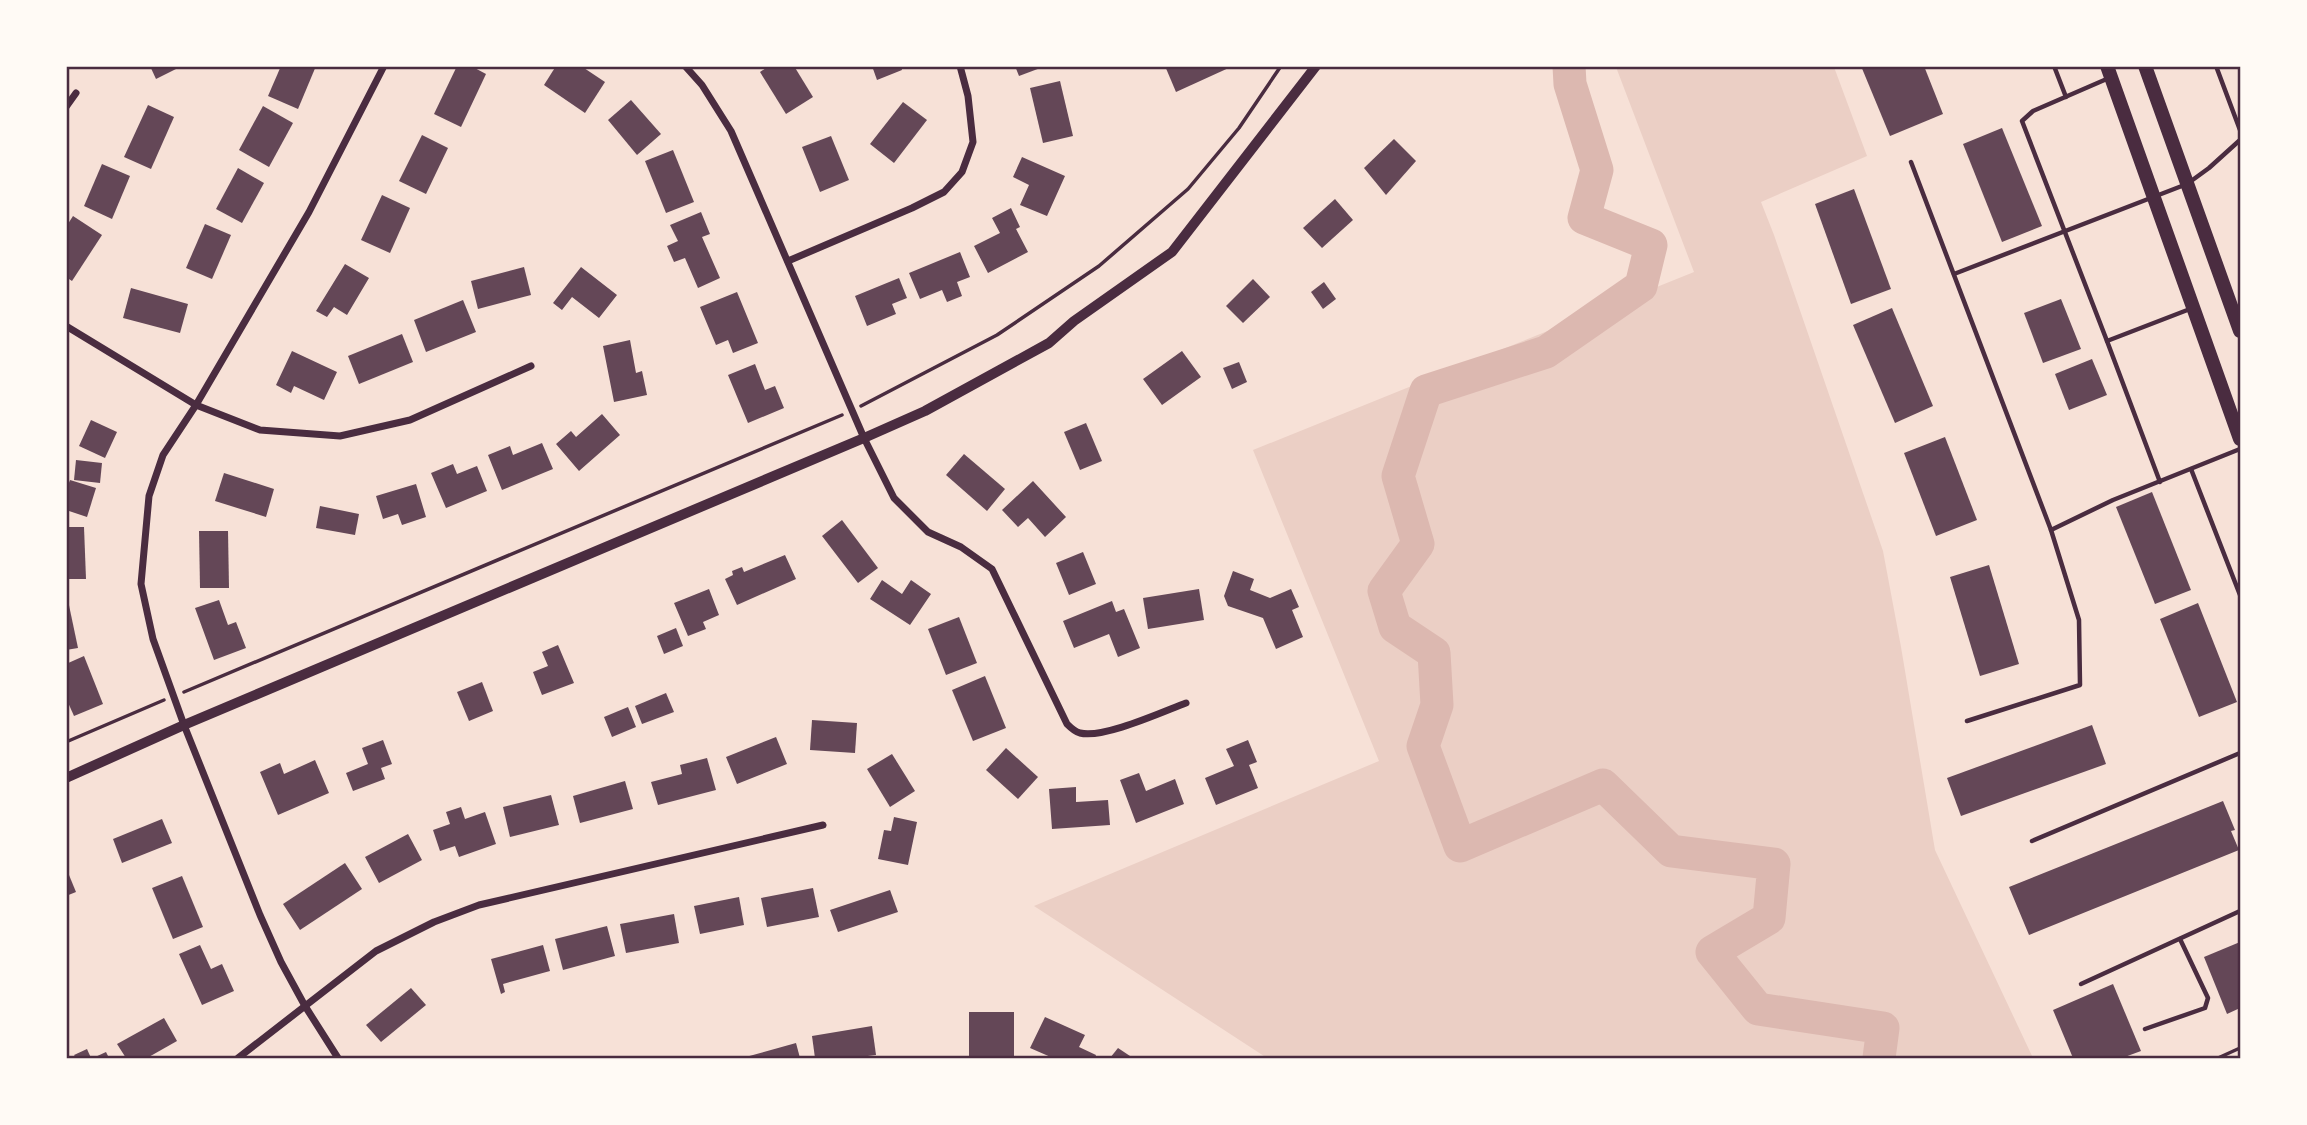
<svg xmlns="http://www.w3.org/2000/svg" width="2307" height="1125" font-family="Jost,sans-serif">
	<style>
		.green { fill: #ebcfc5 }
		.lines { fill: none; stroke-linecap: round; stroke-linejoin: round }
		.river { stroke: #dcb8b0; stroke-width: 33 }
		.building { fill: #644757 }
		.path { stroke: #4a2c40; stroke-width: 3.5 }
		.service { stroke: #4a2c40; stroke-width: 4.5 }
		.minor { stroke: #4a2c40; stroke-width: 7 }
		.tertiary { stroke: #4a2c40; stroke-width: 10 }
		.primary { stroke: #4a2c40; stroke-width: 14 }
		.neatline { fill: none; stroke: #4a2c40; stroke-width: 2.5 }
	</style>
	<rect width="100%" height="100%" fill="#f7e1d7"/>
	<path class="green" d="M1616,67H1834L1867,156L1761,202L1774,235L1883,551L1901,647L1935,850L2033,1058H1267L1034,906L1379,761L1253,450L1694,272Z"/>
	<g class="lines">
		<path class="river" d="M1569,66L1570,84L1597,170L1584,218L1651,245L1641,286L1546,352L1426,391L1398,476L1418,544L1384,591L1395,627L1434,653L1437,705L1423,746L1460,846L1603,785L1671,851L1774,864L1769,918L1712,952L1758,1009L1883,1028L1879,1058"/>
	</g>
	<g class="building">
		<path d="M150,66H182L156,79Z"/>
		<path d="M281,66H316L298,109L268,96Z"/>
		<path d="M457,66H471L486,74L461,127L434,114Z"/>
		<path d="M556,66H581L605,82L585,113L544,85Z"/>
		<path d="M769,66H794L813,97L786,114L760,72Z"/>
		<path d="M872,66H901L902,70L877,80Z"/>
		<path d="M1015,66H1043V67L1019,76Z"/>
		<path d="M1165,66H1233L1176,92Z"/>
		<path d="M1861,66H1924L1943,114L1890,136Z"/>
		<path d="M1060,81L1073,136L1043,143L1030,88Z"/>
		<path d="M631,100L661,134L637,155L608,120Z"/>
		<path d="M903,102L927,120L894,163L870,144Z"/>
		<path d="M148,105L174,117L151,169L124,157Z"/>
		<path d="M263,106L293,123L269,167L239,150Z"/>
		<path d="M2002,128L2042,226L2002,242L1963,144Z"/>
		<path d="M422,135L448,148L426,194L399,181Z"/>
		<path d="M831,136L849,180L820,192L802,147Z"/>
		<path d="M1394,139L1416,161L1386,195L1364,168Z"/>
		<path d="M673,150L694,202L666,213L645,161Z"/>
		<path d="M1022,157L1065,176L1047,216L1020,205L1029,185L1013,177Z"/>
		<path d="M102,164L130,176L112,219L84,206Z"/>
		<path d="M238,168L264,183L242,223L216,209Z"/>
		<path d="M1854,189L1891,289L1851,304L1815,204Z"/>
		<path d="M382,195L410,208L390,253L361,240Z"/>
		<path d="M1335,199L1353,220L1322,248L1303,228Z"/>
		<path d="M1011,208L1020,227L1016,229L1028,252L988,273L974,246L1000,233L992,218Z"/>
		<path d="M701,212L710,234L702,237L720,278L698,288L685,258L674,262L667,246L678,241L670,225Z"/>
		<path d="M73,216L102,235L72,281L66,277V227Z"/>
		<path d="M205,224L231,235L212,279L186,268Z"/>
		<path d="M960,252L970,277L957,282L962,296L947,302L942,290L920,299L909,273Z"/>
		<path d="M345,264L369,278L347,315L334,307L327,317L316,311Z"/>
		<path d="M524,267L531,295L478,309L471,281Z"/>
		<path d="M581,267L617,295L599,318L572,297L562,310L553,303Z"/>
		<path d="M899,278L907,298L892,304L896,314L867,326L855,296Z"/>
		<path d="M1253,279L1270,297L1243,323L1226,306Z"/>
		<path d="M1324,282L1336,299L1323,309L1311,292Z"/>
		<path d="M131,288L188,304L180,333L123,318Z"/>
		<path d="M737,292L758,343L733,353L728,340L716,345L700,307Z"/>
		<path d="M2061,299L2081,349L2043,363L2024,313Z"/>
		<path d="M463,300L476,332L426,352L414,320Z"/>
		<path d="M1892,308L1933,406L1895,423L1853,325Z"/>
		<path d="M402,334L413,362L359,384L348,356Z"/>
		<path d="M630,340L636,373L642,371L647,395L614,402L603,346Z"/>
		<path d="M292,351L337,372L324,400L294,386L291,393L276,385Z"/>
		<path d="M1182,351L1201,377L1162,405L1143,379Z"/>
		<path d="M2092,359L2107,395L2069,410L2055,374Z"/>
		<path d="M1239,362L1247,382L1232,389L1223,368Z"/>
		<path d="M755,364L765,390L775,386L784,408L748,423L728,375Z"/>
		<path d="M602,414L620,435L579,471L556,444L571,431L576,437Z"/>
		<path d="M91,420L117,432L105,458L79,446Z"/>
		<path d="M1086,423L1102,461L1080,470L1064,432Z"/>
		<path d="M1945,437L1977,520L1936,536L1904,453Z"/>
		<path d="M542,443L553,469L502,490L488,455L510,446L513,455Z"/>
		<path d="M964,454L1005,489L987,511L946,475Z"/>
		<path d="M76,460L102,463L100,483L74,480Z"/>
		<path d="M453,464L457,474L477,466L487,491L446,508L431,473Z"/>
		<path d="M224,473L274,489L266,517L215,501Z"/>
		<path d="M70,480L96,488L87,517L66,510V491Z"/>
		<path d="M1033,481L1066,517L1045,537L1028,518L1018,527L1002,510Z"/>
		<path d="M416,484L426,517L402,525L398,514L383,519L376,496Z"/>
		<path d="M2152,492L2191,590L2155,604L2116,507Z"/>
		<path d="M320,506L359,514L355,535L316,528Z"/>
		<path d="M842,520L878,568L858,583L822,536Z"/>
		<path d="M66,527H84L86,579H66Z"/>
		<path d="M199,531H228L229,588H200Z"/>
		<path d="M1083,552L1096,584L1069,595L1056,563Z"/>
		<path d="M785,555L796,579L737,605L725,579L733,575L732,571L742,567L744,572Z"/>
		<path d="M1989,565L2019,664L1980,676L1950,577Z"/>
		<path d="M1233,571L1254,579L1250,590L1270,598L1291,589L1299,607L1292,610L1303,637L1276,649L1263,618L1228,606L1224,596Z"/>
		<path d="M882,580L902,594L911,580L931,594L910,625L870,599Z"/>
		<path d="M709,589L719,615L703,622L706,629L688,636L674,603Z"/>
		<path d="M1199,589L1204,620L1148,629L1143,598Z"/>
		<path d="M66,591L78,648L66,650Z"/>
		<path d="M219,600L228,625L236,622L246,648L214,660L195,608Z"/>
		<path d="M1112,601L1116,612L1124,609L1140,648L1118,657L1109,634L1074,648L1063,621Z"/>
		<path d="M2198,603L2237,702L2199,717L2160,619Z"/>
		<path d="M959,617L977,663L946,675L928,629Z"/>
		<path d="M676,628L683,646L664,654L657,636Z"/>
		<path d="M558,645L574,683L542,695L533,672L548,666L542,652Z"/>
		<path d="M84,656L103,704L74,716L66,698V664Z"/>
		<path d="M985,676L1006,728L973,741L952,690Z"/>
		<path d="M482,682L493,711L469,721L457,692Z"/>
		<path d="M666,693L674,712L642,724L635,706Z"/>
		<path d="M628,707L636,727L612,737L604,717Z"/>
		<path d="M812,720L857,723L855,753L810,750Z"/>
		<path d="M2092,725L2106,764L1961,816L1947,778Z"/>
		<path d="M776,737L787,764L737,784L726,757Z"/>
		<path d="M383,740L392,764L381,768L385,779L353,791L346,773L368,764L362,748Z"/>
		<path d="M1248,740L1257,762L1249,765L1258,788L1216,805L1205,778L1234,766L1226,749Z"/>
		<path d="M1006,748L1038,777L1018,799L986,770Z"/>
		<path d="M892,754L915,791L890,807L867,769Z"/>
		<path d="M707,758L716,790L658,805L651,782L682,774L680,765Z"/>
		<path d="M315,760L329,793L278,815L260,772L280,763L284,774Z"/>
		<path d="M1139,773L1146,791L1175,779L1184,804L1136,823L1120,780Z"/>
		<path d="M625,781L633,809L580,823L573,796Z"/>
		<path d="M1076,787V802L1108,800L1110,825L1052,829L1049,789Z"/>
		<path d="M551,795L559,825L510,837L503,807Z"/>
		<path d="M2223,801L2235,830L2231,831L2239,850L2029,935L2009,887Z"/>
		<path d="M461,807L465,819L485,812L496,844L459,857L455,846L440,851L433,830L450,824L446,812Z"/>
		<path d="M894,817L917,822L908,865L878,859L884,830L891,831Z"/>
		<path d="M162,819L172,843L122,863L113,839Z"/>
		<path d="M408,834L422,860L379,883L365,857Z"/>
		<path d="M345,863L362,889L300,930L283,904Z"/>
		<path d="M69,875L76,892L66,896V876Z"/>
		<path d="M182,876L203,927L173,939L152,888Z"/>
		<path d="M813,888L819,917L767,927L761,898Z"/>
		<path d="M890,890L898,912L838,932L830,910Z"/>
		<path d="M739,897L744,925L700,934L694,906Z"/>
		<path d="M674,914L679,943L626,953L620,924Z"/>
		<path d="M607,926L615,956L563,970L555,939Z"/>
		<path d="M2240,942V1008L2227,1014L2204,957Z"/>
		<path d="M200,945L211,969L222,964L234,991L202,1005L179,954Z"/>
		<path d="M543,945L550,971L503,984L505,992L501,994L491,959Z"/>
		<path d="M2113,984L2141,1051L2122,1058H2073L2053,1010Z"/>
		<path d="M411,988L426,1005L381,1042L366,1025Z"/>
		<rect x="969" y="1012" width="45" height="46"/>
		<path d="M1045,1017L1085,1035L1079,1047L1096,1055L1095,1058H1053L1030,1048Z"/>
		<path d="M164,1018L177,1041L147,1058H126L117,1044Z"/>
		<path d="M872,1026L876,1055L851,1058H815L812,1036Z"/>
		<path d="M796,1043L800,1058H742Z"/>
		<path d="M1118,1048L1133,1058H1110Z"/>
		<path d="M87,1049L91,1058H76L74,1055Z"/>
		<path d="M106,1052L109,1058H93Z"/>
	</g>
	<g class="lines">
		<g class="path">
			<path d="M861,406L997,335L1099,266L1188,189L1239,128L1281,66"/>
			<path d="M184,692L842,415"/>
			<path d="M66,742L164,700"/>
			<path d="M2218,1058L2240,1048"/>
		</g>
		<g class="service">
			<path d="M2054,66L2066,97"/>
			<path d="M2216,66L2240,130"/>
			<path d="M2109,78L2033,111L2022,121L2107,341L2190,309"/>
			<path d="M1911,162L2051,530L2079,620L2080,685L1967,721"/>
			<path d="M1954,274L2187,184L2209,168L2240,140"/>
			<path d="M2107,341L2160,482"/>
			<path d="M2191,469L2240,595"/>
			<path d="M2051,530L2113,500L2240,449"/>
			<path d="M2032,841L2240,753"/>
			<path d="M2081,984L2240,911"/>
			<path d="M2145,1029L2205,1008L2208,998L2180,939"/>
		</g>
		<g class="minor">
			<path d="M685,66L702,85L731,131L864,438L894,498L928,532L961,547L992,569L1067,724C1071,728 1075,732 1080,733C1103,739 1162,712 1186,703"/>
			<path d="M66,107L76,93"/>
			<path d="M788,261L912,208L944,192L962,172L973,142L968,96L960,66"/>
			<path d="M66,326L196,405L260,430L340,436L410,420L531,366"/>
			<path d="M238,1058L376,951L434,922L479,905L823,825"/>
			<path d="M338,1058L305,1006L281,962L260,915L184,725L153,639L141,584L149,496L163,455L196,405L309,212L384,66"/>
		</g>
		<path class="tertiary" d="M66,778L184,725L864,438L925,411L1049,343L1074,321L1172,252L1316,66"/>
		<g class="primary">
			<path d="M2107,66L2240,439"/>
			<path d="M2145,66L2240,331"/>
		</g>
	</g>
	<rect width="2307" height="1125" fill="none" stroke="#fffaf5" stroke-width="136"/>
	<rect x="68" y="68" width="2171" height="989" class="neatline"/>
</svg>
